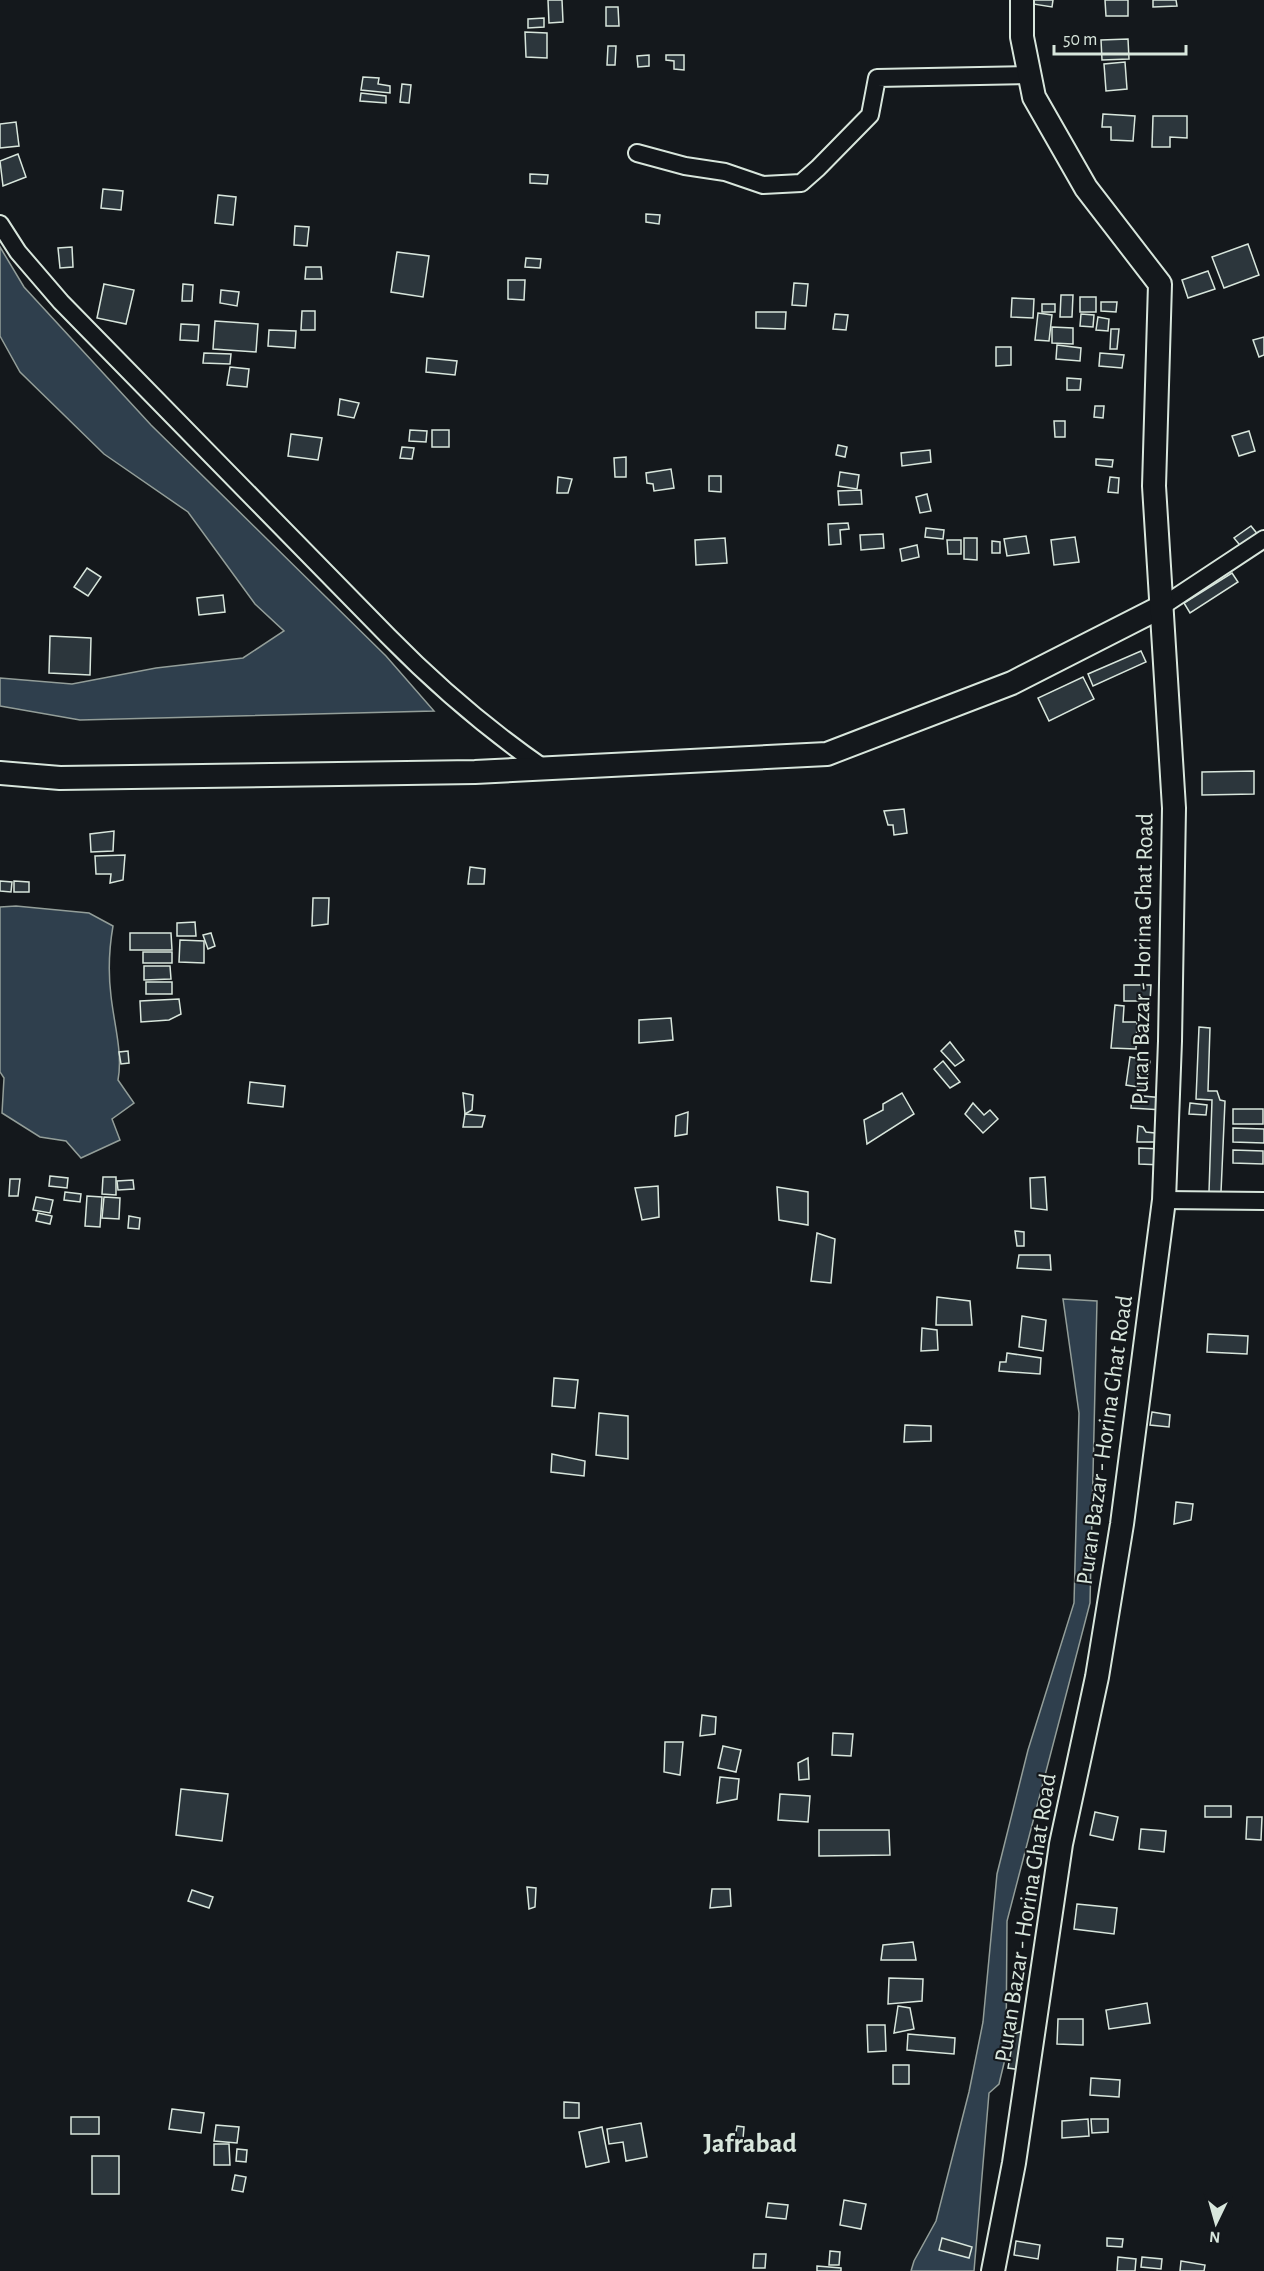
<svg xmlns="http://www.w3.org/2000/svg" width="1264" height="2271" font-family="'Alegreya Sans',sans-serif">
	<style>
		.water { fill: #2f3f4d; stroke: #939e99; stroke-width: 1.5 }
		.building { fill: #2c363c; stroke: #d8e6dc; stroke-width: 1.5 }
		.lines { fill: none; stroke-linecap: round; stroke-linejoin: round }
		.street-casing { stroke: #d8e6dc; stroke-width: 20 }
		.secondary-casing { stroke: #d8e6dc; stroke-width: 26 }
		.street { stroke: #14181c; stroke-width: 16 }
		.secondary { stroke: #14181c; stroke-width: 22 }
		.labels { text-anchor: middle; dominant-baseline: central; stroke-width: 4.5; stroke-linejoin: round; paint-order: stroke }
		.street-label { font-size: 24px; fill: #d8e6dc; stroke: #14181c }
		.quarter-label { font-size: 27px; font-weight: bold; fill: #d8e6dc; stroke: #14181c }
	</style>
	<rect width="100%" height="100%" fill="#14181c"/>
	<g class="water">
		<path d="M0,247L24,287L151,425L386,656L434,711L80,720L0,706V678L72,684L156,668L243,658L284,631L255,604L188,512L104,454L20,372L0,336Z"/>
		<path d="M16,906L89,913L113,926C109,949 108,972 111,996C114,1024 123,1053 118,1080L134,1103L112,1119L120,1140L81,1158L66,1141L40,1137L2,1113L4,1078L0,1072V907Z"/>
		<path d="M1063,1299L1097,1301L1090,1603L1007,1921L1006,2055L999,2084L989,2093L974,2271H911L914,2261L936,2221L969,2092L983,2022L997,1874L1028,1750L1074,1603L1079,1413Z"/>
	</g>
	<g class="building">
		<path d="M548,0H562L563,22L549,23Z"/>
		<path d="M1034,0H1053L1052,7L1033,4Z"/>
		<path d="M1105,0H1128V16H1106Z"/>
		<path d="M1153,0H1176L1177,6L1153,7Z"/>
		<path d="M606,7H618L619,26H606Z"/>
		<path d="M544,18V27L528,28V19Z"/>
		<path d="M525,32L547,33V58L526,57Z"/>
		<path d="M1128,39L1129,59L1102,60L1101,40Z"/>
		<path d="M608,46H616L615,65H607Z"/>
		<path d="M649,55V66L638,67L637,56Z"/>
		<path d="M666,55H684V70L674,69V61L666,60Z"/>
		<path d="M1125,62L1127,89L1106,91L1104,64Z"/>
		<path d="M363,77L379,78L378,84L390,86V93L361,90Z"/>
		<path d="M402,84L411,85L409,103L400,102Z"/>
		<path d="M361,93L386,96V103L360,101Z"/>
		<path d="M1103,114L1135,116L1133,141L1111,140V127H1102Z"/>
		<path d="M1153,116H1187V138L1170,137V147H1152Z"/>
		<path d="M16,122L19,146L0,148V124Z"/>
		<path d="M18,154L26,177L3,186L0,161Z"/>
		<path d="M530,174L548,175L547,184L530,183Z"/>
		<path d="M103,189L123,191L121,210L101,208Z"/>
		<path d="M218,195L236,197L233,225L215,223Z"/>
		<path d="M646,214L660,215L659,224L646,222Z"/>
		<path d="M295,226L309,227L307,246L294,245Z"/>
		<path d="M1248,244L1259,275L1224,288L1212,257Z"/>
		<path d="M72,247L73,267L60,268L58,248Z"/>
		<path d="M397,252L429,256L423,297L391,292Z"/>
		<path d="M526,258L541,259L540,268L525,267Z"/>
		<path d="M306,267H321L322,279H305Z"/>
		<path d="M1208,271L1215,289L1188,298L1182,280Z"/>
		<path d="M508,280H525L524,300L508,299Z"/>
		<path d="M794,283L808,284L806,306L792,305Z"/>
		<path d="M104,284L134,290L126,324L97,318Z"/>
		<path d="M183,284L193,285L192,301H182Z"/>
		<path d="M221,290L239,292L237,306L220,303Z"/>
		<path d="M1061,295H1073L1072,317H1060Z"/>
		<rect x="1080" y="297" width="16" height="15"/>
		<path d="M1012,298L1034,299L1033,318L1011,317Z"/>
		<path d="M1101,302H1117L1116,312L1101,311Z"/>
		<rect x="1042" y="304" width="13" height="8"/>
		<path d="M302,311H315V330H301Z"/>
		<path d="M756,312H786L785,329L756,328Z"/>
		<path d="M1038,313L1052,315L1049,341L1035,340Z"/>
		<path d="M835,314L848,315L846,330L833,329Z"/>
		<path d="M1081,314L1094,315L1093,327L1080,326Z"/>
		<path d="M1098,317L1109,319L1108,331L1096,330Z"/>
		<path d="M215,321L258,324L256,352L213,349Z"/>
		<path d="M181,324L199,325L198,341L180,340Z"/>
		<path d="M1052,327L1073,328V344L1052,343Z"/>
		<path d="M1111,329H1119L1117,349H1110Z"/>
		<path d="M269,330L296,331L295,348L268,346Z"/>
		<path d="M1264,337V355L1259,357L1253,340Z"/>
		<path d="M1057,345L1081,348L1080,361L1056,359Z"/>
		<path d="M996,347H1011V365L996,366Z"/>
		<path d="M204,353L231,354L230,364L203,363Z"/>
		<path d="M1100,353L1124,355L1122,368L1099,366Z"/>
		<path d="M427,358L457,361L455,375L426,372Z"/>
		<path d="M230,367L249,369L247,387L227,385Z"/>
		<path d="M1067,378L1081,379L1080,390H1067Z"/>
		<path d="M340,399L359,403L354,418L338,415Z"/>
		<path d="M1095,406H1104L1103,418L1094,417Z"/>
		<path d="M1054,421H1065V437H1055Z"/>
		<path d="M410,430L427,431L426,442L409,441Z"/>
		<rect x="432" y="430" width="17" height="17"/>
		<path d="M1249,431L1255,451L1239,456L1232,436Z"/>
		<path d="M291,434L322,438L318,460L288,456Z"/>
		<path d="M838,445L847,447L845,457L836,455Z"/>
		<path d="M402,447L414,448L412,459L400,458Z"/>
		<path d="M930,450L931,462L902,466L901,453Z"/>
		<path d="M626,457V477H615L614,458Z"/>
		<path d="M1096,459L1113,460L1112,467L1096,465Z"/>
		<path d="M671,469L674,488L654,491L653,484L647,483L646,473Z"/>
		<path d="M840,472L859,475L857,489L838,486Z"/>
		<path d="M709,476H721V492L709,491Z"/>
		<path d="M558,477L572,479L568,493H557Z"/>
		<path d="M1110,477L1119,478L1118,493L1108,492Z"/>
		<path d="M861,490L862,504L839,505L838,491Z"/>
		<path d="M927,494L931,511L920,513L916,497Z"/>
		<path d="M848,523L849,529L840,530L841,544L829,545L828,524Z"/>
		<path d="M1251,526L1259,536L1243,549L1234,538Z"/>
		<path d="M926,528L944,530L943,539L925,537Z"/>
		<path d="M883,534L884,548L861,550L860,535Z"/>
		<path d="M1026,536L1029,553L1007,556L1004,539Z"/>
		<path d="M1075,537L1079,562L1054,565L1051,540Z"/>
		<path d="M725,538L727,563L696,565L695,540Z"/>
		<path d="M964,538H977V560L964,559Z"/>
		<path d="M947,540H961V554H948Z"/>
		<path d="M992,541L1000,542V553H992Z"/>
		<path d="M917,545L919,557L902,561L900,549Z"/>
		<path d="M87,568L101,577L88,596L74,587Z"/>
		<path d="M1232,573L1238,582L1190,613L1184,603Z"/>
		<path d="M223,595L225,612L199,615L197,598Z"/>
		<path d="M50,636L91,638L90,675L49,673Z"/>
		<path d="M1141,651L1146,662L1093,686L1088,674Z"/>
		<path d="M1083,677L1094,699L1049,721L1038,698Z"/>
		<path d="M1254,771V794L1202,795V772Z"/>
		<path d="M904,809L907,833L894,835L893,825H888L884,811Z"/>
		<path d="M114,831L113,851L91,852L90,834Z"/>
		<path d="M125,855L123,880L110,883L111,874H96L95,856Z"/>
		<path d="M470,867L485,869L484,884H468Z"/>
		<path d="M0,881L12,882L11,892L0,891Z"/>
		<path d="M14,881L29,882V892H14Z"/>
		<path d="M313,898H329L328,924L312,926Z"/>
		<path d="M195,922L196,936H177V923Z"/>
		<path d="M130,933H171L172,950H130Z"/>
		<path d="M211,933L215,946L208,949L203,935Z"/>
		<path d="M180,940L204,941V963L179,962Z"/>
		<rect x="143" y="952" width="29" height="11"/>
		<path d="M144,966H170L171,979L144,980Z"/>
		<rect x="146" y="982" width="26" height="12"/>
		<path d="M1124,985H1151L1150,1001H1124Z"/>
		<path d="M179,999L181,1014L169,1020L141,1022L140,1001Z"/>
		<path d="M1115,1005L1124,1006L1123,1022H1137L1136,1049L1111,1048Z"/>
		<path d="M671,1018L673,1040L639,1043V1020Z"/>
		<path d="M1199,1027L1210,1028L1208,1091H1217L1220,1100L1225,1101L1221,1192H1209L1212,1100L1196,1099Z"/>
		<path d="M950,1042L964,1060L955,1066L941,1051Z"/>
		<path d="M128,1051L129,1063L121,1064L119,1052Z"/>
		<path d="M1130,1057L1150,1061L1145,1088L1126,1085Z"/>
		<path d="M943,1061L960,1082L950,1088L934,1069Z"/>
		<path d="M250,1082L285,1086L283,1107L248,1103Z"/>
		<path d="M463,1093L473,1095L472,1110L465,1114Z"/>
		<path d="M902,1093L914,1114L867,1144L864,1120L883,1110V1104Z"/>
		<path d="M1132,1095L1164,1098L1163,1110L1131,1108Z"/>
		<path d="M973,1103L984,1115L990,1110L998,1119L983,1133L965,1114Z"/>
		<path d="M1190,1103L1207,1105L1206,1115L1189,1114Z"/>
		<rect x="1233" y="1109" width="30" height="15"/>
		<path d="M688,1112L687,1134L675,1136L676,1116Z"/>
		<path d="M465,1114L485,1116L482,1127H463Z"/>
		<path d="M1138,1126L1143,1127L1146,1132L1164,1134L1163,1142H1137Z"/>
		<path d="M1233,1128L1264,1129V1143L1233,1142Z"/>
		<path d="M1139,1148L1162,1149V1165L1139,1164Z"/>
		<path d="M1233,1150L1263,1151V1164L1233,1163Z"/>
		<path d="M50,1176L68,1178L67,1188L49,1186Z"/>
		<path d="M103,1177H116V1195L102,1194Z"/>
		<path d="M1045,1177L1047,1210L1031,1208L1030,1178Z"/>
		<path d="M10,1179H20L18,1196H9Z"/>
		<path d="M133,1180L134,1189L118,1190L117,1181Z"/>
		<path d="M658,1186L659,1217L642,1220L635,1188Z"/>
		<path d="M777,1187L808,1192V1225L779,1220Z"/>
		<path d="M65,1192L81,1194L80,1202L64,1200Z"/>
		<path d="M87,1196L102,1197L100,1227L85,1226Z"/>
		<path d="M36,1197L53,1200L50,1213L33,1210Z"/>
		<path d="M104,1197L120,1198L119,1219L102,1218Z"/>
		<path d="M38,1213L52,1216L50,1224L36,1221Z"/>
		<path d="M129,1216L140,1218L139,1229L128,1228Z"/>
		<path d="M1015,1231L1024,1232V1246H1017Z"/>
		<path d="M817,1233L835,1239L831,1283L811,1281Z"/>
		<path d="M1019,1255H1050L1051,1270L1017,1268Z"/>
		<path d="M937,1297L970,1301L972,1325H936Z"/>
		<path d="M1022,1316L1046,1320L1043,1351L1019,1347Z"/>
		<path d="M922,1328L937,1330L938,1350L921,1351Z"/>
		<path d="M1208,1334L1248,1336L1247,1354L1207,1352Z"/>
		<path d="M1007,1353L1041,1358L1040,1374L999,1371L1000,1362H1006Z"/>
		<path d="M554,1378L578,1380L575,1408L552,1406Z"/>
		<path d="M1152,1412L1170,1415L1169,1427L1150,1425Z"/>
		<path d="M599,1413L628,1416V1459L596,1455Z"/>
		<path d="M905,1425L931,1426V1441L904,1442Z"/>
		<path d="M552,1454L585,1461L584,1476L551,1472Z"/>
		<path d="M1176,1502L1193,1504L1191,1520L1174,1524Z"/>
		<path d="M702,1715L716,1717L715,1734L700,1736Z"/>
		<path d="M833,1733L853,1734L851,1756L832,1755Z"/>
		<path d="M665,1742H683L680,1775L664,1772Z"/>
		<path d="M723,1746L741,1750L736,1772L718,1768Z"/>
		<path d="M808,1758L809,1779L799,1780L798,1763Z"/>
		<path d="M720,1777L739,1779L737,1799L717,1803Z"/>
		<path d="M181,1789L228,1794L222,1841L176,1835Z"/>
		<path d="M780,1794L810,1796L808,1822L778,1820Z"/>
		<rect x="1205" y="1806" width="26" height="11"/>
		<path d="M1095,1812L1118,1817L1113,1840L1090,1835Z"/>
		<path d="M1247,1817H1262L1261,1840L1246,1839Z"/>
		<path d="M1141,1829L1166,1831L1164,1852L1139,1849Z"/>
		<path d="M819,1830H889L890,1855L819,1856Z"/>
		<path d="M527,1887L536,1888L535,1907L529,1909Z"/>
		<path d="M712,1889H730L731,1906L710,1908Z"/>
		<path d="M192,1890L213,1897L209,1908L188,1901Z"/>
		<path d="M1077,1904L1117,1908L1114,1934L1074,1929Z"/>
		<path d="M913,1942L916,1960H881L883,1945Z"/>
		<path d="M889,1978L923,1979L922,2001L888,2004Z"/>
		<path d="M1147,2003L1150,2023L1109,2029L1106,2010Z"/>
		<path d="M898,2006L910,2008L914,2029L894,2033Z"/>
		<path d="M1058,2019H1083V2045L1057,2044Z"/>
		<path d="M867,2025H885L886,2051L868,2052Z"/>
		<path d="M1028,2029L1022,2070L1008,2068L1014,2034Z"/>
		<path d="M908,2034L955,2038L954,2054L907,2050Z"/>
		<rect x="893" y="2065" width="16" height="19"/>
		<path d="M1091,2078L1120,2080L1119,2097L1090,2095Z"/>
		<path d="M564,2102L579,2103V2118H564Z"/>
		<path d="M172,2109L204,2113L201,2133L169,2129Z"/>
		<rect x="71" y="2117" width="28" height="17"/>
		<path d="M1088,2119L1089,2136L1062,2138V2121Z"/>
		<path d="M1091,2119H1108V2132L1092,2133Z"/>
		<path d="M641,2123L647,2157L626,2161L623,2142L609,2144L607,2129Z"/>
		<path d="M216,2125L239,2127L237,2143L214,2141Z"/>
		<path d="M737,2126L744,2127L743,2139L735,2138Z"/>
		<path d="M602,2127L609,2162L586,2167L579,2132Z"/>
		<path d="M214,2144H229L230,2165H214Z"/>
		<path d="M237,2149L247,2150L246,2162L236,2161Z"/>
		<rect x="92" y="2156" width="27" height="38"/>
		<path d="M235,2175L246,2177L243,2192L232,2190Z"/>
		<path d="M844,2200L866,2204L861,2229L840,2225Z"/>
		<path d="M768,2203L788,2205L786,2219L766,2217Z"/>
		<path d="M942,2238L972,2247L969,2258L939,2250Z"/>
		<path d="M1107,2238L1123,2239L1122,2247L1107,2246Z"/>
		<path d="M1016,2241L1040,2245L1038,2259L1014,2255Z"/>
		<path d="M830,2251L840,2252L839,2265H829Z"/>
		<path d="M754,2254H766L765,2268H753Z"/>
		<path d="M1118,2257L1136,2259L1135,2271H1117Z"/>
		<path d="M1142,2257L1162,2259L1161,2269L1141,2267Z"/>
		<path d="M1181,2261L1205,2265L1204,2271H1180Z"/>
		<path d="M817,2266L841,2268V2271H817Z"/>
	</g>
	<g class="lines">
		<g class="street-casing">
			<g id="street">
				<path d="M637,153L685,166L725,172L763,185L801,183L818,168L870,115L877,78L1030,75"/>
				<path d="M0,224L18,252L61,302L388,636C437,686 487,729 545,769"/>
				<path d="M1161,607L1264,539"/>
				<path d="M1164,1200L1264,1201"/>
			</g>
		</g>
		<g class="secondary-casing">
			<g id="secondary">
				<path d="M0,773L60,778L475,772L827,754L1012,683L1161,607"/>
				<path d="M993,2271L1014,2163L1061,1844L1097,1677L1122,1524L1164,1200L1170,1041L1174,808L1154,486L1160,284L1086,188L1034,97L1022,37V0"/>
			</g>
		</g>
		<use href="#street" class="street"/>
		<use href="#secondary" class="secondary"/>
	</g>
	<g class="labels">
		<g class="street-label">
			<text transform="translate(1143 959) rotate(-89)">Puran Bazar - Horina Ghat Road</text>
			<text transform="translate(1105 1440) rotate(-82)">Puran Bazar - Horina Ghat Road</text>
			<text transform="translate(1026 1918) rotate(-81)">Puran Bazar - Horina Ghat Road</text>
		</g>
		<g class="quarter-label">
			<text x="750" y="2143">Jafrabad</text>
		</g>
	</g>
	<g transform="translate(1216 2223) rotate(185)" stroke="#14181c" stroke-width="4.5" paint-order="stroke">
	<path d="M0-4.5L10 22L0 15L-10 22Z" fill="#d8e6dc"/>
	<text y="-9" font-size="16" font-weight="bold" text-anchor="middle" fill="#d8e6dc">N</text>
	</g>
	<path d="M1054 45v9h132v-9" fill="none" stroke="#d8e6dc" stroke-width="3"/>
	<text x="1063" y="45" font-size="18" fill="#d8e6dc" stroke="#14181c" stroke-width="4.5" paint-order="stroke">50 m</text>
</svg>
